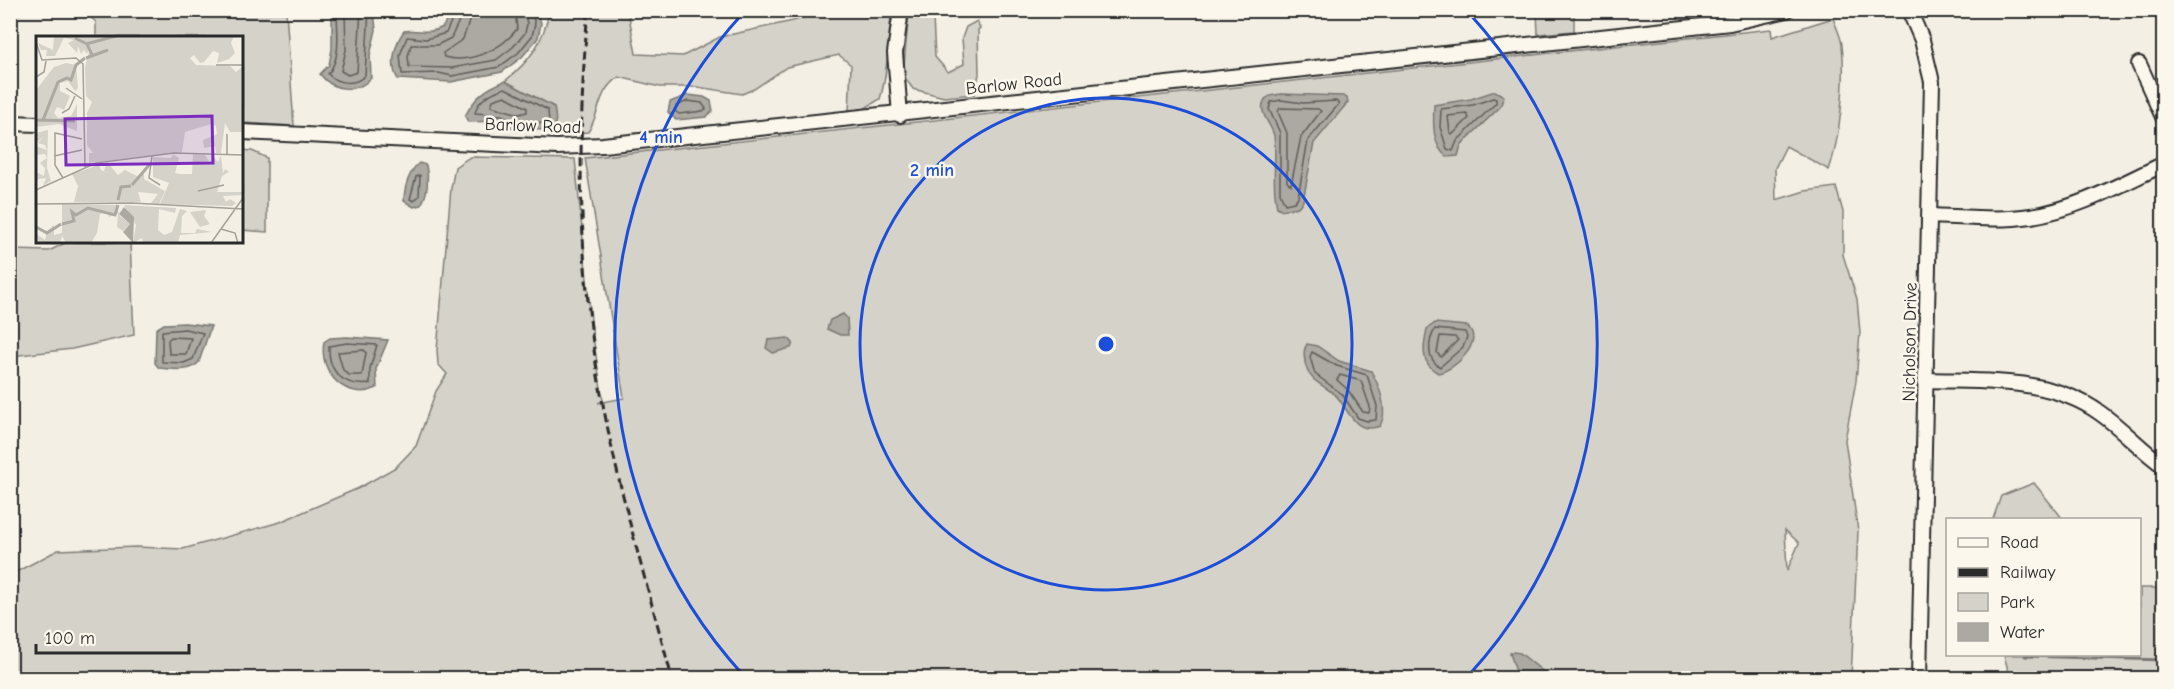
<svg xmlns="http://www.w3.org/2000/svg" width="2174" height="689" font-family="'Comic Neue',sans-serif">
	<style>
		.green { fill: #d5d2c9; stroke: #807e7a; stroke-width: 1.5; fill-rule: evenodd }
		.water { fill: #aca9a2; stroke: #787772; stroke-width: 1.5 }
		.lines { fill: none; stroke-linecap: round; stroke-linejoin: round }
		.shore { stroke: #5f5d5b; stroke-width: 1.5 }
		.stream { stroke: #787772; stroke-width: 3 }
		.minor-casing { stroke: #2b2b2b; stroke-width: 18 }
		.minor { stroke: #fbf7ec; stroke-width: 14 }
		.rail { stroke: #2b2b2b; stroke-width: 3; stroke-dasharray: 9 4.5; stroke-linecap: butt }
		.ring { fill: none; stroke: #1d4ed8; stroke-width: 3 }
		.labels { text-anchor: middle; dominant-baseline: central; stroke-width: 5; stroke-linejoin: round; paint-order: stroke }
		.street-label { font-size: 18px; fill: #2b2b2b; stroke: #fbf7ec }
		.inset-river { fill: none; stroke: #aca9a2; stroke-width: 3 }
		.inset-road { fill: none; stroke: #a3a19a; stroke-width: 1.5 }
		.view { fill: #7b2cbf; fill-opacity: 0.15; stroke: #7b2cbf; stroke-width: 3 }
		.inset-edge { fill: none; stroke: #2b2b2b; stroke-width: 3 }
		.centre { fill: #1d4ed8; stroke: #fbf7ec; stroke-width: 3 }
		.ring-label { font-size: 18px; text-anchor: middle; font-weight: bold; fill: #1d4ed8; stroke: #fbf7ec; stroke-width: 5; stroke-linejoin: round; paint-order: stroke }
	</style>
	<rect width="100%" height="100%" fill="#f3efe4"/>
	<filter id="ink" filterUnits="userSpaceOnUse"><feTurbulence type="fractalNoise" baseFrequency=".0167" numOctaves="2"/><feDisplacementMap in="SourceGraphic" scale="12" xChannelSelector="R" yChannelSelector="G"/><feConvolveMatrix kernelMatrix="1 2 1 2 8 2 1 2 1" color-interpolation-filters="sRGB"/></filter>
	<g filter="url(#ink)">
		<g class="green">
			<path d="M11,10L24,11L16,16L11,62Z"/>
			<path d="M83,11H286L294,126L242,123V38L96,37V22Z"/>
			<path d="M549,11H628L636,54L683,56L720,37L793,21L824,11H892C887,41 889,70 880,99L859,112L849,113L851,65L839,55L787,67L754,89L742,94L697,87H660L619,77C598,89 600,114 588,132L567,134L548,132L554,128V107L505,81C529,62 544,42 549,11Z"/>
			<path d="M909,11H936L933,18L935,57L948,72L964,64L962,38L966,27L977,21L980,28L978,30L979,74L975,94L944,97L913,89L903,75Z"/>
			<path d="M1537,11H1574V31L1538,34Z"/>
			<path d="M1833,18C1836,27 1841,36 1842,45C1846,79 1840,138 1829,170L1786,146L1775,168L1776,200L1805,191L1836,187L1843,212V255L1857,299L1860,333L1856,381L1845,440L1858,531L1851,678H11V571H18L58,550L136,547L183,549L280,522L359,488L396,467L416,446L436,391L447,374L438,364L437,350L451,188L455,167L470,157L575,159L592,330L603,401L598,403L624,398L585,158L1771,29L1772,37ZM1785,530L1799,543L1787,571Z"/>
			<path d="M242,150L252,151L267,158V232L242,230Z"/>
			<path d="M67,242H130L134,335L72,349L11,356V250L49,251Z"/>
			<path d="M2034,483L2063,519H1993L2001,496Z"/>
			<path d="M2140,588H2163V678H2010L2004,655L2140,654Z"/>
		</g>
		<g class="water">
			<path d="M332,11H374L376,30L370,55L371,78C357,94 332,91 320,74L329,65L332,49Z"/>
			<path d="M451,11H537L541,23L538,38L522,57L502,72L451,82L398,79C389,66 395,43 404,31C419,29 429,35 443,27Z"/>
			<path d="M505,81L554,107C556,118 558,125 548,132L526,126L517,131L499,121L468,122L465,116C475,97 485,89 505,81Z"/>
			<path d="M1495,91L1504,96L1500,107L1461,145L1458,156L1447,157C1432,146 1433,123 1434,105L1471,99Z"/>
			<path d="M1281,94L1343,96L1347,98L1348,102L1314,143L1303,201L1298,207L1282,210L1277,207C1271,183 1277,160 1274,136C1272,125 1258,113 1264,101C1267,95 1275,95 1281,94Z"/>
			<path d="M688,95L704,97L711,101L713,111L706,117L676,120L668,112L670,102Z"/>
			<path d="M419,163L426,165C429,178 428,194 421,205L414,207L404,201C404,188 409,171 419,163Z"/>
			<path d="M843,314L847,318L848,335H840L827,329L830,320Z"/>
			<path d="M185,323L211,326L199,362C190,373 171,369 159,368L155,363L156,329L164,324Z"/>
			<path d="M1435,323L1467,326C1486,341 1454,371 1438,373C1420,363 1423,347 1427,329Z"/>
			<path d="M347,337L388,340L376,369L377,388C347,402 318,373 324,342L330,338Z"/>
			<path d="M788,338L793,343L791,348L773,353L766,348L768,340Z"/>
			<path d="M1307,344L1317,346L1339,361L1371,371C1379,385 1389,410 1380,426C1356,435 1350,413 1338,398C1325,384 1308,383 1305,362C1304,355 1303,350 1307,344Z"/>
			<path d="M1513,652L1520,653L1551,678H1518L1510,653Z"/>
		</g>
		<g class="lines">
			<g class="shore">
				<path d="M337,10C337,32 342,57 328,74C337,84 356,86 365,75L369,10"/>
				<path d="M345,10L346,50L341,71L348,75L357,72L361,10"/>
				<path d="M456,10L446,33L426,39L407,37L400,55L402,74L439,73L452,76L499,67L518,53L532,36L535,24L531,10"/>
				<path d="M464,10L451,38L437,45H411L408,56L409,67L452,68L496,60L513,47L525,33L527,24L524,10"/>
				<path d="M473,10L463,39L443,53L444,57C470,64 501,50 517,29L515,10"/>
				<path d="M505,88L548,110L549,124L526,121L518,123L501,115L475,113C477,100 492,92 505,88Z"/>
				<path d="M505,96L527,108V112L519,114L491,106L493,100Z"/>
				<path d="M1493,98L1496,99V103L1457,141L1453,151L1447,149L1440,127L1441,109L1473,105Z"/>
				<path d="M1281,100L1303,103L1336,101L1339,104L1308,140L1298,197L1294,202L1285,204L1280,193V133L1269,109L1271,102Z"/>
				<path d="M688,101L702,103L706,109L703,111L679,114L675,111L676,106Z"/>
				<path d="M1280,108L1318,109L1321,111L1301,137L1291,185L1287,182V133L1278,112Z"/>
				<path d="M1467,114L1469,118L1453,134L1450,133L1448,116Z"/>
				<path d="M420,175L419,196L414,201L410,199L416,177Z"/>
				<path d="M185,329L203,333L193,359L184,363L162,362V331Z"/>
				<path d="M1435,329L1465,332L1467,337L1463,347L1440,367C1426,359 1428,341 1435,329Z"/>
				<path d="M1440,336L1455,337L1458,340L1441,357L1437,353Z"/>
				<path d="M171,337L191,338L186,354H169L168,340Z"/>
				<path d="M347,343L377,345L370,368V384C344,387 328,373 329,346Z"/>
				<path d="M364,350L366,353L362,375H349L343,370L338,352Z"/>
				<path d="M1312,352L1337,366L1367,375L1377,406L1376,420L1367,421L1358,418L1342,394L1315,374L1310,357Z"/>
				<path d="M1340,375L1361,381L1370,407L1369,413L1363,412L1348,390L1337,380Z"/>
			</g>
			<path class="stream" d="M2025,656L2164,660"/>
			<g class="minor-casing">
				<g id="minor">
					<path d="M1909,10L1922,40L1932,82L1919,678"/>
					<path d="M2139,64L2164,119"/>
					<path d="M900,115L895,53L901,10"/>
					<path d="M10,123L38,124"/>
					<path d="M242,132L557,147L603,145L1730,23L1787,10"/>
					<path d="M1930,216C1963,217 1999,221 2031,216C2078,209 2121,184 2164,164"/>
					<path d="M1928,380C1986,382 2050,377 2100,413C2123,429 2141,450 2164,466"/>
				</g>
			</g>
			<use href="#minor" class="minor"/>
			<path class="rail" d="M588,10C577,135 578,259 599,382C616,483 646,581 672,678"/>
		</g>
	</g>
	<g class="ring">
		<circle cx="1106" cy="344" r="246"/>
		<path d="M744 676A491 491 0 0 1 744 12M1468 12A491 491 0 0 1 1468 676"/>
	</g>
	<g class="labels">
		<g class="street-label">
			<text transform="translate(1014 84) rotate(-6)">Barlow Road</text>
			<text transform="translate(533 126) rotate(2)">Barlow Road</text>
			<text transform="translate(1910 342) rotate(-89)">Nicholson Drive</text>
		</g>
	</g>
	<g transform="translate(36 36)">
		<rect width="207" height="207" fill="#f3efe4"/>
		<path d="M18,0H198L195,7L199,17L193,23L181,27L183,17L177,15L168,26L164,27L158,19L154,22L160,29L194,30L200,36L207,30V96H194L189,87L185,117H180L179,110L168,112L167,104L181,98L180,90L175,88L149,96L146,116L53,127V117H57L51,109V77L56,66L50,60L49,31L54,11L51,18L48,14L45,18L42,10L41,17L32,7L38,4L28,2L19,20H10L11,14H5L2,7L17,14ZM30,27L40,29L42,52L39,55L32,45L24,47V55L34,60L28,74L21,71L18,77L22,82L35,80L41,68V95L23,88L0,91V54L18,31ZM12,94L11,132L15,145L7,150L10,142L2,143L0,149V136L8,140L9,132L4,127L11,122L9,118L0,119V110L11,114L9,109L2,107L8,100L0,107V97ZM137,118L143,122L139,137L144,138H156L157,118L169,119L174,127L176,119L182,126L185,119L187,137L189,133L193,136L186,140L181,156H207V159L187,160L190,166L194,163L200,167L196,170L124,168L133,147L117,141V121L135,122ZM71,126L82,139L89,134L101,140L108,136V143L129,155L123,168L115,167L122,158L102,156L105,166H38L42,150L36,138L63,129L65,134L74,138L68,135ZM26,168L80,169L84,180L94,188L87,195L81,191L82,177L73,181L71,175L64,178L61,197L55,207H30L26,200L24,207H0V198L9,204L11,195L18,189V199L26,197ZM88,169L140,172L139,177L123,173L122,194L128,199L136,196L144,173L151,175L146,180L145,197H159L161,193L176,196L144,199L142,207H107L106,202L97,207L100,189ZM170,174L168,180L174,188L164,191L154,176Z" fill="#d5d2c9"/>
		<path d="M88,171L98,181L97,207L87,196L94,188L83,178Z" fill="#aca9a2"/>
		<path class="inset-river" d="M39,2L51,8L57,21M50,8L80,0M50,22L72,14M0,84L39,85M7,84L22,46L31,42L35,44L40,29L49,22M96,149L114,128M82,164L85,151L95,150M26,188L38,185L36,176L40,179L52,172L79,179L82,169M0,191L11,197L25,188"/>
		<path class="inset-road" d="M0,6L6,24L40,22L47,28L49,131M180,29H207M0,41L8,36L10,25M30,52L46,63M26,77L33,73L39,60M191,98V119M18,120L46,114M116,120L113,142L124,149M27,142L19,129V97L46,103M0,154L60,127L138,117L207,119M162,155L188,149M0,168L96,167L207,173M185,193L199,197L202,207M175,207L207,162"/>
		<path class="view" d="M176,80L177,127L30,129L29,83Z"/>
		<rect width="207" height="207" class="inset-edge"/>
	</g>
	<circle cx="1106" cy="344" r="9" class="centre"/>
	<g class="ring-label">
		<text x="661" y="143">4 min</text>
		<text x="932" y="176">2 min</text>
	</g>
	<rect width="2174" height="689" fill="none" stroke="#fbf7ec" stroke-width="36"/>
	<rect x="18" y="18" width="2138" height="653" fill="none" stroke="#2b2b2b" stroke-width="2" filter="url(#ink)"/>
	<rect x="1946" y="518" width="195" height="138" fill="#fbf7ec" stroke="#a8a59f" stroke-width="1.5"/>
	<rect x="1958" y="538" width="30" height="9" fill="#fbf7ec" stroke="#a8a59f" stroke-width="1.5"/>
	<text x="2000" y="548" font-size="18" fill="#2b2b2b">Road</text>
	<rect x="1958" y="568" width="30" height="9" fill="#2b2b2b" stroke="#a8a59f" stroke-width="1.5"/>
	<text x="2000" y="578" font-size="18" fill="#2b2b2b">Railway</text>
	<rect x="1958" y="593" width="30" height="18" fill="#d5d2c9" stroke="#a8a59f" stroke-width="1.5"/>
	<text x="2000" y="608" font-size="18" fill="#2b2b2b">Park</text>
	<rect x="1958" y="623" width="30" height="18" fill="#aca9a2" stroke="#a8a59f" stroke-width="1.5"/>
	<text x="2000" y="638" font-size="18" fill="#2b2b2b">Water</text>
	<path d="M36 644v9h153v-9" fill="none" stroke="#2b2b2b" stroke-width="3"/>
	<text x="45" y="644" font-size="18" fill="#2b2b2b" stroke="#fbf7ec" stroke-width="4.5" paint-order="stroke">100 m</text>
</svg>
